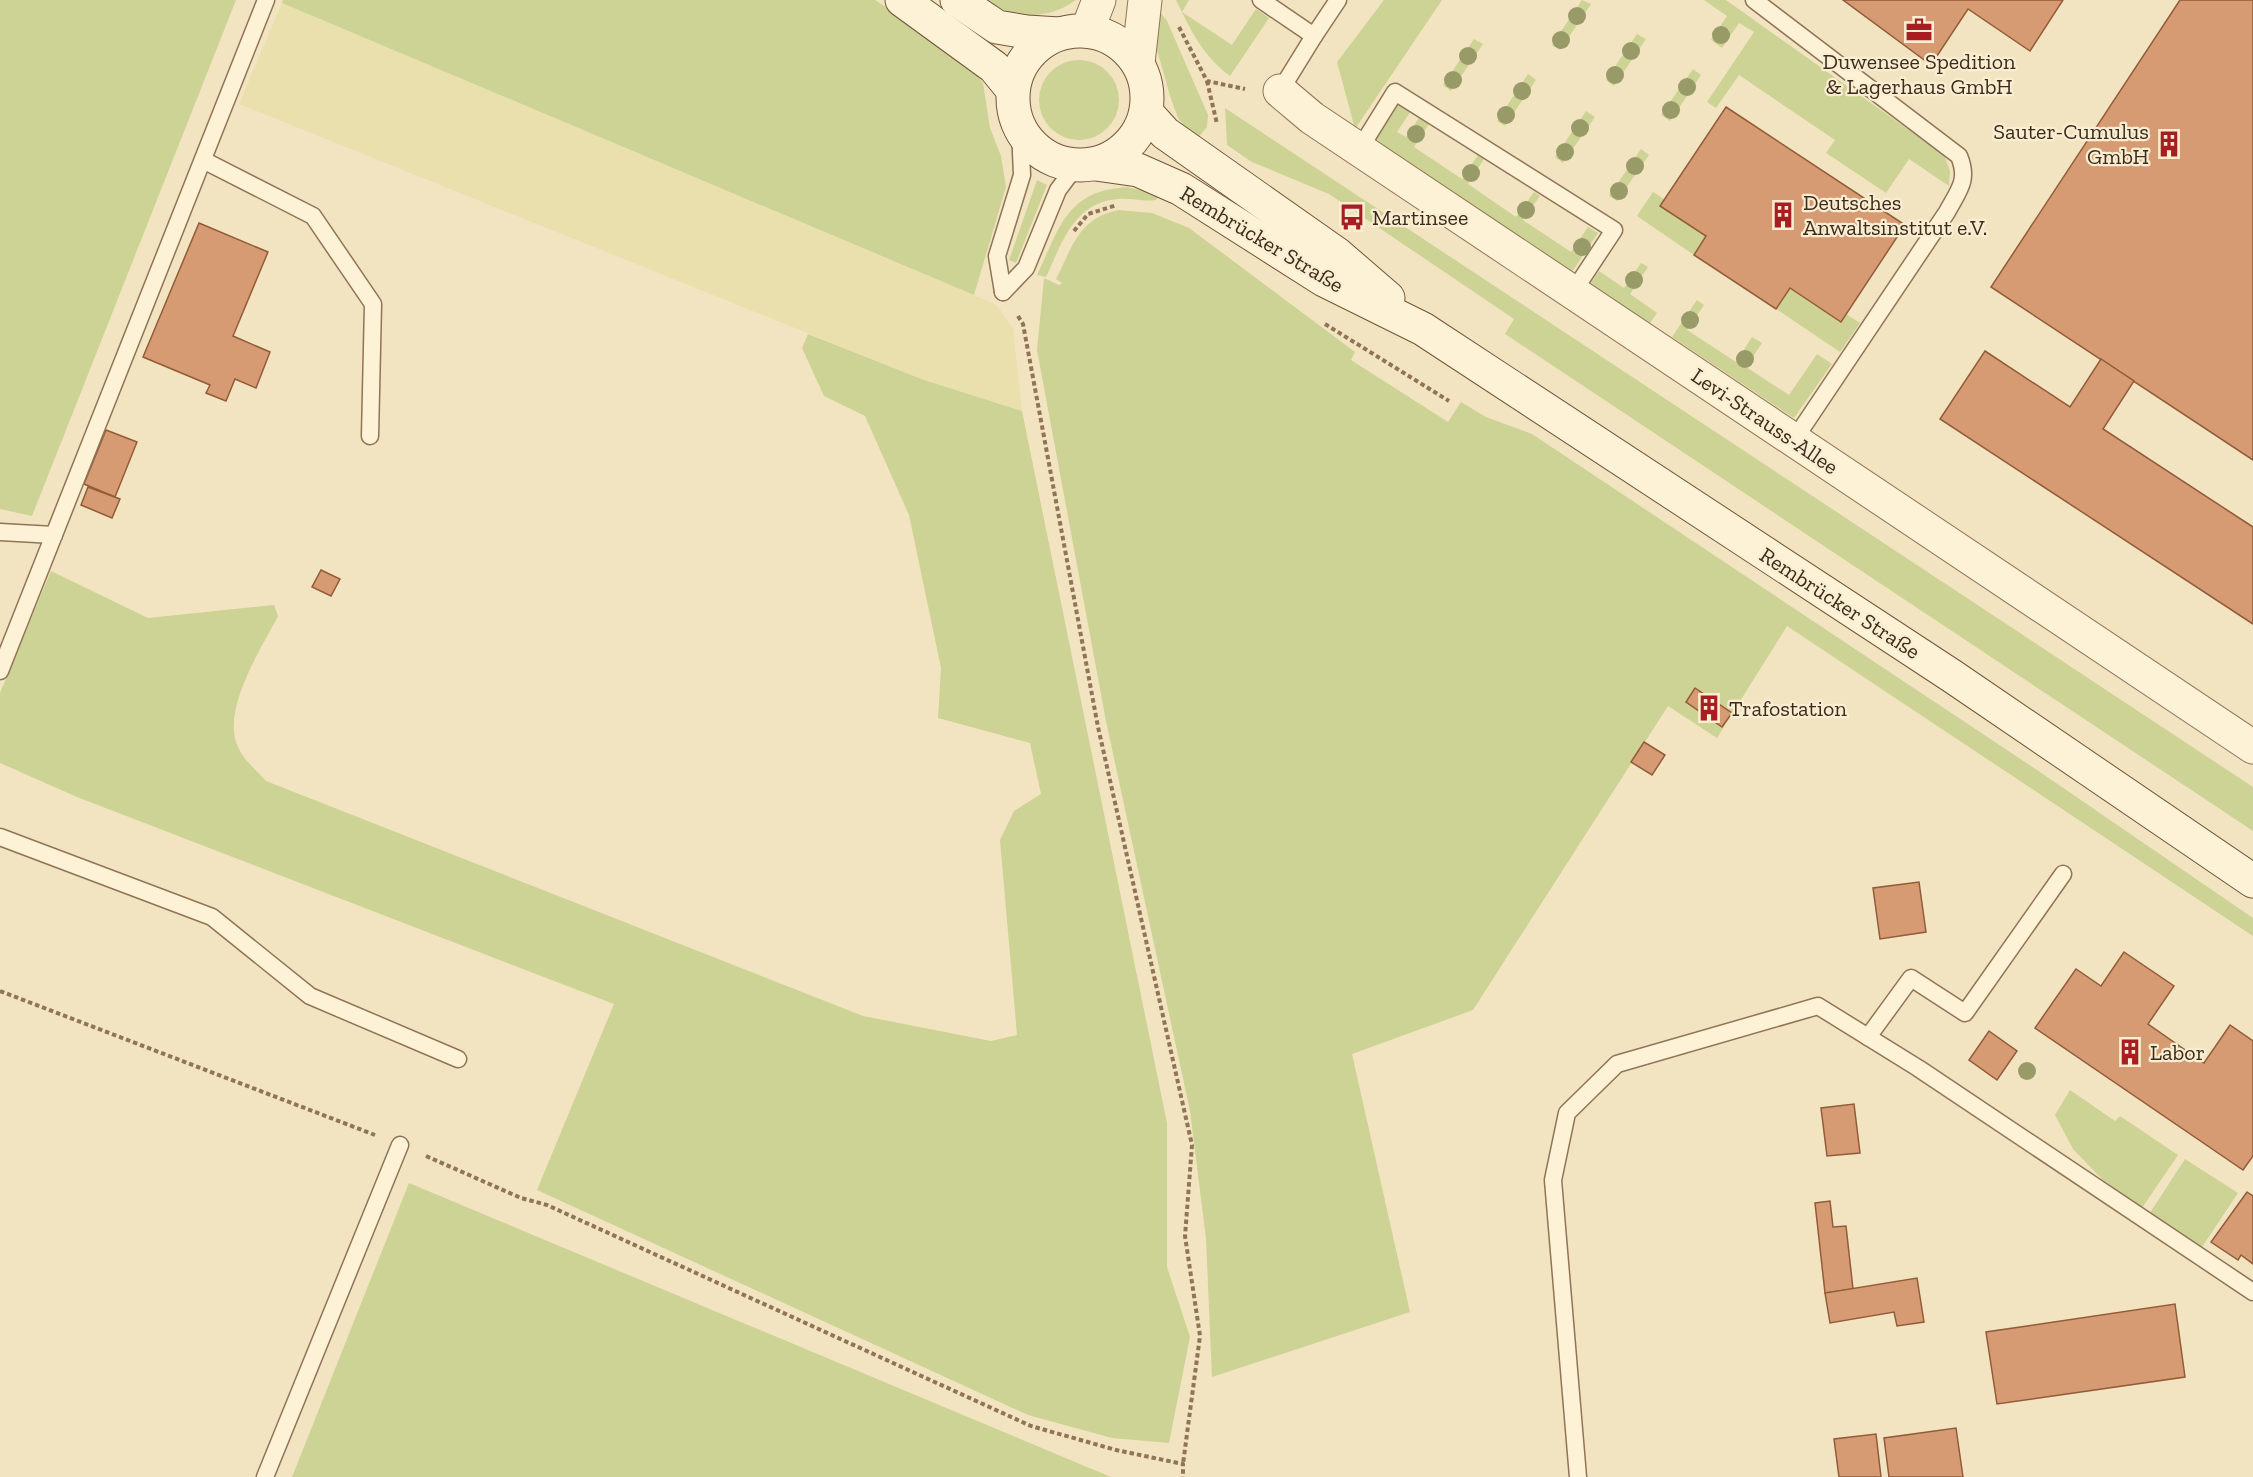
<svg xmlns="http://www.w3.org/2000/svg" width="2253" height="1477" font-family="'Zilla Slab',serif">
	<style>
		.farmland { fill: #eae0ae }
		.green { fill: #ccd394 }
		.building { fill: #d69b72; stroke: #925b39; stroke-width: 1.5 }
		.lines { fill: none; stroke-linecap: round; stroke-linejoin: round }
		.service-casing { stroke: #907456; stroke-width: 19 }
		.minor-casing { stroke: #907456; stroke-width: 35 }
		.secondary-casing { stroke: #715539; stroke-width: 35 }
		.path { stroke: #907456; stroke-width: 4; stroke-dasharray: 4.5 3; stroke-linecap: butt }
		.service { stroke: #fdf1d6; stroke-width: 16 }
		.minor { stroke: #fdf1d6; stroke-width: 33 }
		.secondary { stroke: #fdf1d6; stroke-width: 33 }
		.tree { fill: #989a68 }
		.labels { text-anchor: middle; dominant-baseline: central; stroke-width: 4.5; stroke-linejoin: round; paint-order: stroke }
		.poi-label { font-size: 22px; fill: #3d2c1c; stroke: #faeed2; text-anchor: start }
		.street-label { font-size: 22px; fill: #3d2c1c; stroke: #faeed2 }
	</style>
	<rect width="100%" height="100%" fill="#f3e4c1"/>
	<path class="farmland" d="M282,3L997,305L1013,329L1022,411L924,380L239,104Z"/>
	<g class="green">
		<path d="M0,0H236L32,516L0,509Z"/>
		<path d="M283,0H875L960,54L983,83L990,128L1001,156L1006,187L974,295L282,3Z"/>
		<path d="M984,0H1076C1047,21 1013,19 984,0Z"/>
		<path d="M1176,0H1189L1182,12L1232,45L1256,9L1269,18L1230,76C1203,56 1191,31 1176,0Z"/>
		<path d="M1384,0H1442L1355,129L1337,62Z"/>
		<path d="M1582,0L1591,4L1560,50L1552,45Z"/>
		<path d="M1704,0H1726L1944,155L1950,171L1949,186L1909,159L1886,193L1826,153L1835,140L1739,75L1716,108L1707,102L1754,32L1739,23L1722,48L1711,40L1727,16Z"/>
		<path d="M1154,4L1167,21L1208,115L1207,127L1196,140L1178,118L1170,96L1154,39Z"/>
		<path d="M1637,34L1646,39L1614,86L1606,80Z"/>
		<path d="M1474,39L1483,44L1451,91L1443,85Z"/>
		<circle cx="1079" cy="100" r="40"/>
		<path d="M1693,69L1701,75L1670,121L1661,115Z"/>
		<path d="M1528,74L1536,80L1505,126L1497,121Z"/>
		<path d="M1400,96L1415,105L1397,132L1406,137L1421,115L1431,121L1414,147L1462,179L1478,155L1484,159L1468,184L1516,217L1534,192L1540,196L1523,220L1571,252L1588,227L1598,233L1572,272L1371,139Z"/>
		<path d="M1225,108L2253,787V831L1505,334L1514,319L1329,194L1252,162L1227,145Z"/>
		<path d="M1586,111L1595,117L1563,163L1555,157Z"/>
		<path d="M1641,149L1649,155L1617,201L1609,196Z"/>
		<path d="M1037,180L1047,185L1016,263L1009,260Z"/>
		<path d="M1127,187L1160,195L1156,200C1143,202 1131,198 1118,199C1074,202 1062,243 1046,277L1037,275C1060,227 1066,191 1127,187Z"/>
		<path d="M1653,192L1664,199L1661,206L1706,236L1694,255L1637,216Z"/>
		<path d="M1118,210L1152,213L1189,228L1355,352L1351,360L1448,422L1461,402L1486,417L1532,434L2037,770L2253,918V936L1787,626L1717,738L1668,706L1473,1010L1352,1054L1410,1312L1212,1377L1206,1239L1190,1111L1106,721L1037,350L1044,278L1059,285L1062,283L1056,279C1073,246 1078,219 1118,210Z"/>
		<path d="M1641,263L1648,267L1630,294L1657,313L1650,323L1590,284L1599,271L1624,288Z"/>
		<path d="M1790,288L1841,322L1846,314L1860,323L1840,352L1776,309Z"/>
		<path d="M1697,300L1704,305L1687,330L1736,362L1752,337L1762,343L1746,367L1789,395L1817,354L1832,364L1794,418L1672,337Z"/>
		<path d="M808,334L924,380L1022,411L1167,1123V1267L1190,1337L1169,1443L1112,1438L1028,1415L537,1190L614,1004L77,797L0,763V693L51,571L148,618L274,605L278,616C261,649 219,713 239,749C245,761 257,771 266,781L863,1016L991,1041L1017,1035L1000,840L1014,811L1041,794L1030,743L938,718L941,668L909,515L865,416L824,396L802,348Z"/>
		<path d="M2070,1090L2115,1121L2120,1116L2178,1155L2142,1208L2102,1179L2073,1149L2055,1115Z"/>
		<path d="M2185,1159L2238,1193L2202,1247L2150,1213Z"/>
		<path d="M409,1183L1111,1477H292Z"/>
	</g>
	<g class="building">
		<path d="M1843,0H2063L2030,51L1968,9L1931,65Z"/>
		<path d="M2180,0H2253V460L1991,287Z"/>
		<path d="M1726,107L1905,225L1841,322L1790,288L1776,309L1694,255L1706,236L1660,206Z"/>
		<path d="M199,223L268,252L233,336L270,352L256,388L235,379L226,401L206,393L210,385L143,357Z"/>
		<path d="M1985,351L2070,407L2101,359L2134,381L2103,429L2253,527V624L1940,419Z"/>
		<path d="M106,430L137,442L115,497L84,484Z"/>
		<path d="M88,487L120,499L112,518L81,505Z"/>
		<path d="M321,570L340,579L331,596L312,587Z"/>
		<path d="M1695,688L1732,713L1722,727L1686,702Z"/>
		<path d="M1644,742L1665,755L1652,775L1631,762Z"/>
		<path d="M1919,882L1926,932L1880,939L1873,888Z"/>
		<path d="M2124,952L2174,986L2148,1024L2204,1063L2230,1025L2253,1041V1156L2243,1170L2035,1028L2076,969L2101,986Z"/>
		<path d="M1989,1031L2017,1051L1997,1080L1969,1060Z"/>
		<path d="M1854,1104L1860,1153L1827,1156L1821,1108Z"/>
		<path d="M2247,1192L2253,1196V1264L2241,1255L2238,1260L2211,1242Z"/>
		<path d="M1830,1201L1833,1227L1846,1226L1853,1289L1825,1293L1815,1203Z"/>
		<path d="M1917,1278L1924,1322L1897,1326L1894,1312L1830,1323L1825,1293Z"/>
		<path d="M2175,1304L2185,1377L1997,1404L1986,1332Z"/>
		<path d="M1956,1428L1963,1477H1889L1884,1438Z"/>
		<path d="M1876,1434L1881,1477H1839L1834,1439Z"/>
	</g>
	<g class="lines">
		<g class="service-casing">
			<g id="service">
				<path d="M1261,0L1314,36L1338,0"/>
				<path d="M1754,0L1959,156C1969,180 1959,190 1947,212L1794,440"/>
				<path d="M1280,91L1314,36"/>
				<path d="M1359,150L1395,92L1614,230L1573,292"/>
				<path d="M203,160L313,216L373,304L370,436"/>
				<path d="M1003,292L997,256L1022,175L1020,130"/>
				<path d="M1003,292L1026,268L1058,190L1076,166"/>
				<path d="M0,532L54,535"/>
				<path d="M0,671L266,0"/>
				<path d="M0,837L212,917L310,996L458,1059"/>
				<path d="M1868,1037L1911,978L1965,1013L2063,874"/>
				<path d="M265,1477L400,1145"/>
				<path d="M1578,1477L1553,1180L1567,1113L1617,1064L1818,1006L1918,1068L2253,1292"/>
			</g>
		</g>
		<g class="minor-casing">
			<g id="minor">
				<path d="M1087,31L1099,0"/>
				<path d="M1138,63L1145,0"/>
				<path d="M1280,91L1312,118L2253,747"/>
			</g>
		</g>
		<g class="secondary-casing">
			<g id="secondary">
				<path d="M902,0L994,67L1012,89"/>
				<path d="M957,0L997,27L1027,32L1059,34"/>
				<circle cx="1080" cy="98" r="67"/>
				<path d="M1146,112L1165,133L1337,254L1388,298"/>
				<path d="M1096,164L1138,170L1181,189L1324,280L1423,329L1952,676L2253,881"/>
			</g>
		</g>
		<g class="path">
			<path d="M1179,27L1207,81L1245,89"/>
			<path d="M1207,81L1217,124"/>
			<path d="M1074,231L1088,214L1117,205"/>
			<path d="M1018,316L1023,324L1098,727L1192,1145L1185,1236L1200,1336L1183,1464"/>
			<path d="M1325,324L1449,401"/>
			<path d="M0,991L375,1135"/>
			<path d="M426,1156L521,1198L547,1205L1031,1426L1116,1450L1183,1464V1477"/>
		</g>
		<use href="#service" class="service"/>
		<use href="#minor" class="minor"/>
		<use href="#secondary" class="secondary"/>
	</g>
	<g class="tree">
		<circle cx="1577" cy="16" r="9"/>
		<circle cx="1721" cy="35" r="9"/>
		<circle cx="1561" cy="40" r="9"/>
		<circle cx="1631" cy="51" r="9"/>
		<circle cx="1468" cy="56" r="9"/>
		<circle cx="1615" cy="75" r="9"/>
		<circle cx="1453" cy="80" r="9"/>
		<circle cx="1687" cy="87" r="9"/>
		<circle cx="1522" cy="91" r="9"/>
		<circle cx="1671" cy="110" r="9"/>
		<circle cx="1506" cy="115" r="9"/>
		<circle cx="1580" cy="128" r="9"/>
		<circle cx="1416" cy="134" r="9"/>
		<circle cx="1565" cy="152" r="9"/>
		<circle cx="1635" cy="166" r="9"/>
		<circle cx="1471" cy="173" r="9"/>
		<circle cx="1619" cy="191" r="9"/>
		<circle cx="1526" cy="210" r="9"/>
		<circle cx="1582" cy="247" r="9"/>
		<circle cx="1634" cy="280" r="9"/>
		<circle cx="1690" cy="320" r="9"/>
		<circle cx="1745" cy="359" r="9"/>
		<circle cx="2027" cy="1071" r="9"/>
	</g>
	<defs>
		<g id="office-bare" transform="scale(2.07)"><path d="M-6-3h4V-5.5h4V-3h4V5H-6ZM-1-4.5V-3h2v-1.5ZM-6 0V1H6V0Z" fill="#a61e21" stroke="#faeed2" stroke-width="2.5" paint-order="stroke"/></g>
		<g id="building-bare" transform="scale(2.07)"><path d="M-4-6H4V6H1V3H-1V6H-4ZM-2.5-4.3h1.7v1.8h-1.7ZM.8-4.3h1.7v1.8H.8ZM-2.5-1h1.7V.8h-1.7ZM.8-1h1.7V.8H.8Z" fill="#a61e21" stroke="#faeed2" stroke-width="2.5" paint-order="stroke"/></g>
		<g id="bus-bare" transform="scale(2.07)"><path d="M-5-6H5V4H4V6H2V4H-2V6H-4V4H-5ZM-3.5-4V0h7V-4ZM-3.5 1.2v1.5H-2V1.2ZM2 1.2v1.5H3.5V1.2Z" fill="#a61e21" stroke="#faeed2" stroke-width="2.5" paint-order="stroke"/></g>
	</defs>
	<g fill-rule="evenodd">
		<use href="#office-bare" x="1919" y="30"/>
		<use href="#building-bare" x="2169" y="144"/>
		<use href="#building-bare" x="1783" y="215"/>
		<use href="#bus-bare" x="1352" y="217"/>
		<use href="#building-bare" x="1709" y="708"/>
		<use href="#building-bare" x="2130" y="1052"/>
	</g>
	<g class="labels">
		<g class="poi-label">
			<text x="1919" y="61" text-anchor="middle">Duwensee Spedition<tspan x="1919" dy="25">&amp; Lagerhaus GmbH</tspan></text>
			<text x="2149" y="131" text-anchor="end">Sauter-Cumulus<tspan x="2149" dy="25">GmbH</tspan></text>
			<text x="1803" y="202">Deutsches<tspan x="1803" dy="25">Anwaltsinstitut e.V.</tspan></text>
			<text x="1372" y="217">Martinsee</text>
			<text x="1729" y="708">Trafostation</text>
			<text x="2150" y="1052">Labor</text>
		</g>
		<g class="street-label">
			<text transform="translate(1262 239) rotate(31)">Rembrücker Straße</text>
			<text transform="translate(1765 421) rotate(34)">Levi-Strauss-Allee</text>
			<text transform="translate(1840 603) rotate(33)">Rembrücker Straße</text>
		</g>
	</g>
</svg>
